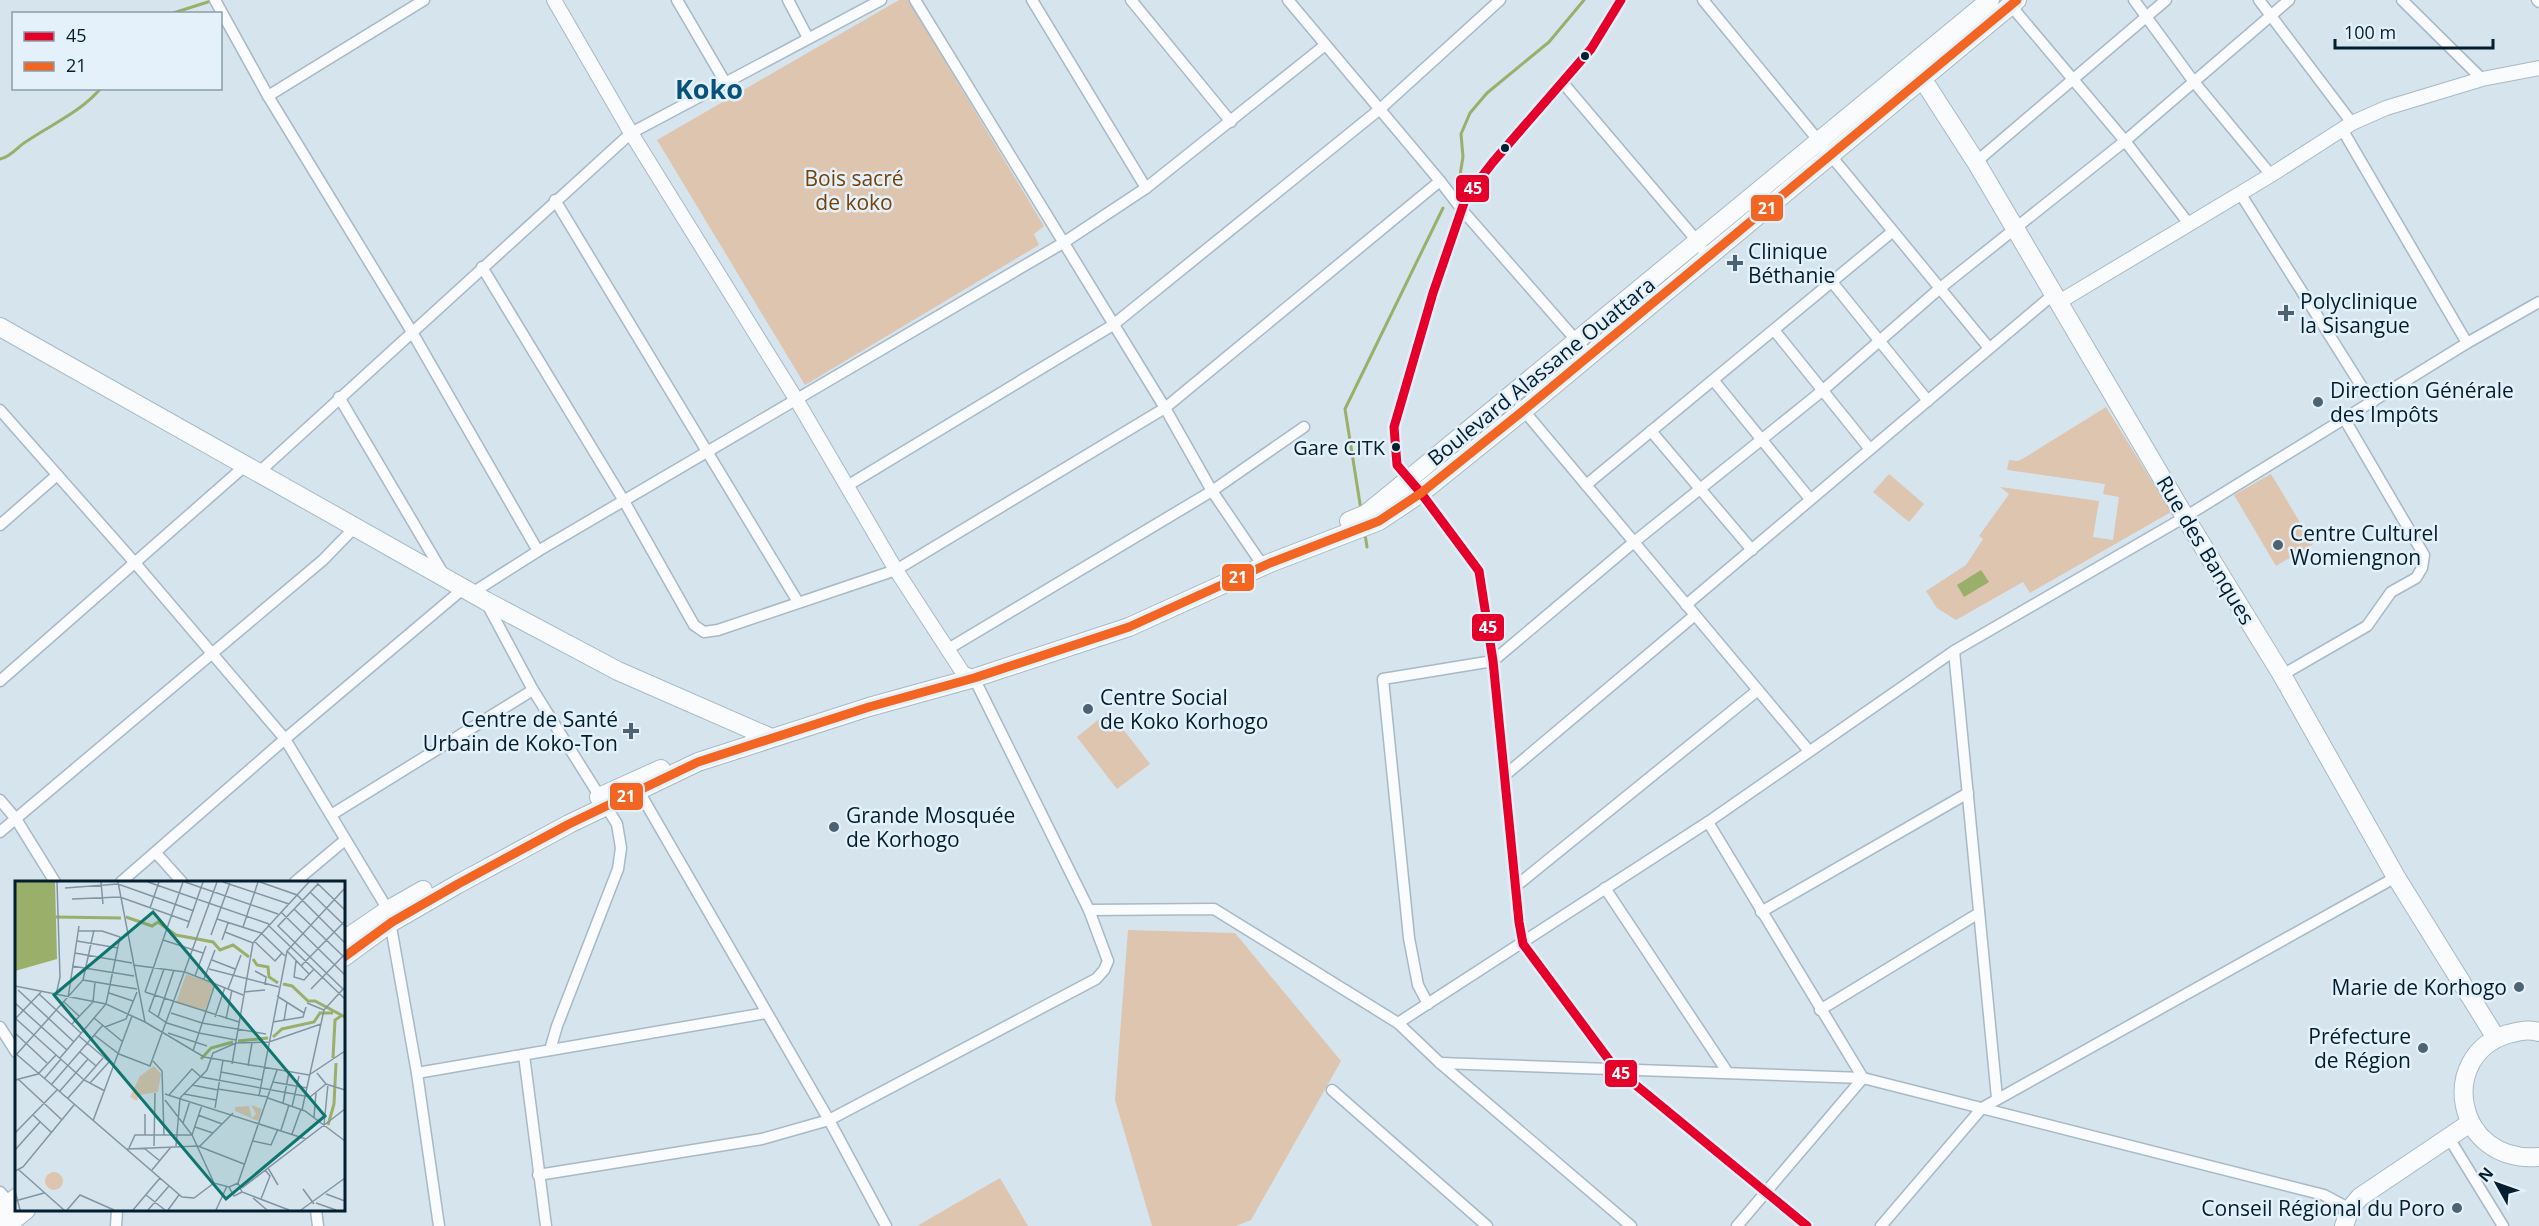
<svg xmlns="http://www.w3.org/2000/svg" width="2539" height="1226" font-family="'Open Sans',sans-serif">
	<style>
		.green { fill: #ddc5b0 }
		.water { fill: #9aaf69 }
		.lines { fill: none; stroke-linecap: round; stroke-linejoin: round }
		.stream { stroke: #9aaf69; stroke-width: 3 }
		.minor-casing { stroke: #a7b9c6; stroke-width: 13 }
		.tertiary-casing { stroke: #a7b9c6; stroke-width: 16 }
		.primary-casing { stroke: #a7b9c6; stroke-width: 20 }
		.minor { stroke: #f9fbfc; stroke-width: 10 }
		.tertiary { stroke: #f9fbfc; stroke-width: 14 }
		.primary { stroke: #f9fbfc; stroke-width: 18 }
		.bus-1-casing { stroke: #e4f1fa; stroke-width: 14 }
		.bus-2-casing { stroke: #e4f1fa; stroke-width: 14 }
		.bus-1 { stroke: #e4002b; stroke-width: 9 }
		.bus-2 { stroke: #f26522; stroke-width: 9 }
		.bus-dot { fill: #031e2f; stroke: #e4f1fa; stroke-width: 2 }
		.poi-dot { fill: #4d6372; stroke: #e4f1fa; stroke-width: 2 }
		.labels { text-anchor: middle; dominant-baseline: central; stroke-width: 5; stroke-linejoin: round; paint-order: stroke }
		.bus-label { font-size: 20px; fill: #031e2f; stroke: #e4f1fa; text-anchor: end }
		.park-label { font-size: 21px; fill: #764207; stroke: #e4f1fa }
		.poi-label { font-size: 21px; fill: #031e2f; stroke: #e4f1fa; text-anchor: start }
		.street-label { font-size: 21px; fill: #031e2f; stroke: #e4f1fa }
		.district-label { font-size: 27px; font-weight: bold; fill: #07527c; stroke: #e4f1fa }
		.inset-river { fill: none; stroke: #9aaf69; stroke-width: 3 }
		.inset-road { fill: none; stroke: #8295a2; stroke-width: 1.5 }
		.view { fill: #0f766e; fill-opacity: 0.15; stroke: #0f766e; stroke-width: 3 }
		.inset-edge { fill: none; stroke: #031e2f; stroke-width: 3 }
		.line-badge { stroke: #e4f1fa; stroke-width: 2 }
		.badge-label { font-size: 16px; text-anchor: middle; font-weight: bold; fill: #fff }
	</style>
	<rect width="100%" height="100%" fill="#d6e4ee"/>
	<g class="green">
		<path d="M899,0H908L1044,226L1034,234L1039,245L805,385L657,140Z"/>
		<path d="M2106,407L2171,512L2030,593L2023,582L1956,620L1937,608L1926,591L1966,565L1983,539L1979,536L2009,494L2000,487L2099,501L2093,537L2113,540L2119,497L2103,494L2105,484L2007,470L2009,460L2018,461L2024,458Z"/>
		<path d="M1889,474L1924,504L1909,522L1873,492Z"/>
		<path d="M2271,474L2313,544L2276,566L2234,495Z"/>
		<path d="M1109,711L1150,764L1117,789L1077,737Z"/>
		<path d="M1128,930L1235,933L1341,1061L1251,1220L1236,1226H1152L1115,1100Z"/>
		<path d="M1000,1178L1028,1226H917Z"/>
	</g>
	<path class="water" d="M1981,570L1989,582L1964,597L1957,585Z"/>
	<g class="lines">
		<g class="stream">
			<path d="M170,14L214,0"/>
			<path d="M0,159C11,157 18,146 27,141C52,124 81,112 101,88"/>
			<path d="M1460,175L1463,157L1461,134L1470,113L1487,93L1549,42L1584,0"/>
			<path d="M1361,510L1345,409L1443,208"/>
			<path d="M1365,534L1367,547"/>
		</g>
		<g class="minor-casing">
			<g id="minor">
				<path d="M215,0L268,96L412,332L538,551"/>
				<path d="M677,0L725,82"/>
				<path d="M788,0L808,38"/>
				<path d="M915,0L1165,408L1212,491L1259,560L1270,563"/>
				<path d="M1032,0L1146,188"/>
				<path d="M1131,0L1231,122"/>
				<path d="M1288,0L1440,181L1463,211L1590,356"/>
				<path d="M1621,0L1591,49L1493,162L1466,197L1433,293L1394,427L1397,465L1421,493L1479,571L1493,661L1519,922L1523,944L1615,1068L1807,1226"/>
				<path d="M1703,0L1989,348"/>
				<path d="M2134,0L2194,82L2271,175"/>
				<path d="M2259,0L2352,123"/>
				<path d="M2402,0L2482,79"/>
				<path d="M2537,0L2539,2"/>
				<path d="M2007,1L2125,141L2189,224"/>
				<path d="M1563,83L1698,242L1707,257"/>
				<path d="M268,96L424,0"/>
				<path d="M2342,129L2467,343"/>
				<path d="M1976,162L2166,0"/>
				<path d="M2240,193L2372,403"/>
				<path d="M555,200L798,602"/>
				<path d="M482,267L624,501L694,625L704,632L718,630L896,570L1165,408L1440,181"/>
				<path d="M1832,282L1928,401"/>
				<path d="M1774,330L1869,448"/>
				<path d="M1714,381L1810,499"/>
				<path d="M339,397L444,575"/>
				<path d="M1520,406L1809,751"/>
				<path d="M0,410L135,563L285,739L388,910L417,1073L439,1226"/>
				<path d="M1651,431L1752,550"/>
				<path d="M257,474L631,133L881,0"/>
				<path d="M1586,485L1892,232"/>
				<path d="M847,486L1113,325L1380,109L1500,0"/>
				<path d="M0,525L56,476"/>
				<path d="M472,593L538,551L1063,243L1146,188L1324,46"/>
				<path d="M487,604L533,690L617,824L621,848L618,869L557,1026L550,1050"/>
				<path d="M1686,605L2055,293"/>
				<path d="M948,649L1212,491L1304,427"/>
				<path d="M1954,651L1997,1098"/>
				<path d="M2282,675L2367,626L2391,592L2416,578L2422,568L2424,555L2345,420"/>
				<path d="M0,681L246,465"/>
				<path d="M1504,776L1695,615"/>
				<path d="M637,788L829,1120L886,1226"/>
				<path d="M0,800L16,819L55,882"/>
				<path d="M331,815L533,690"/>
				<path d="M1708,822L1863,1078L1737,1226"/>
				<path d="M0,832L323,560L356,526"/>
				<path d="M156,853L182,882"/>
				<path d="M121,882L285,739L464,588"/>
				<path d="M295,882L345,840"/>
				<path d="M1516,886L1758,690"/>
				<path d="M1605,888L1728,1073"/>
				<path d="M1089,910L1214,909L1398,1023L1440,1063L1631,1226"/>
				<path d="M1761,912L1968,793"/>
				<path d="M1428,1004L1418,985L1409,938L1383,679L1493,661L1634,542L1822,391L1939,289L2125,141L2289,0"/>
				<path d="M1820,1010L1979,913"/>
				<path d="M1398,1023L1708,822L1954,651L2185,517L2467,343L2539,302"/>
				<path d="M0,1027L16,1052"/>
				<path d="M524,1055L546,1226"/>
				<path d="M1440,1063L1863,1078L2324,1195L2350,1209"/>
				<path d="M417,1073L766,1013"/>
				<path d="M1332,1090L1487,1226"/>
				<path d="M2449,1138L2503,1226"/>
				<path d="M538,1175L762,1139L829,1120L1096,979L1104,970L1108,961L1089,910L974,678"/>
				<path d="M0,1192L14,1207"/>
				<path d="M316,1210L318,1226"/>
				<path d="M116,1226L117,1210"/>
				<path d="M1881,1226L1982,1108L2396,877"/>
			</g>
		</g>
		<g class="tertiary-casing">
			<g id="tertiary">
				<path d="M554,0L631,133L796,399L896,570L963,673L974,678"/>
				<path d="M2059,302L2271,175L2352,123L2386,108L2482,79L2539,68"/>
			</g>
		</g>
		<g class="primary-casing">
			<g id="primary">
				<path d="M1916,69L1976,162L2185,517L2282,675L2396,877L2496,1038"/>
				<path d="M0,327L486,601L618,671L769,737"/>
				<path d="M1349,521L1366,514L1409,479L1990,0"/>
				<path d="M599,797L661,769"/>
				<path d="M344,940L388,910L423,890"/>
				<path d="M344,957L392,922L458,884L569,824L698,762L869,707L974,678L1129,627L1270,563L1379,521L1421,493L1524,410L2017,0"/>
				<path d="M2539,1032C2527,1029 2520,1031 2508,1034C2437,1055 2454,1164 2539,1157"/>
				<path d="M0,1212L16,1198"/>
				<path d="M6,1226L26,1210"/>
				<path d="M2344,1226L2350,1209L2360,1197L2470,1123"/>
			</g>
		</g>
		<use href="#minor" class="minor"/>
		<use href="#tertiary" class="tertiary"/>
		<use href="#primary" class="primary"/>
		<g class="bus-1-casing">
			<path id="bus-1" d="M1621,0L1591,49L1493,162L1466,197L1433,293L1394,427L1397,465L1421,493L1479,571L1493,661L1519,922L1523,944L1615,1068L1807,1226"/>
		</g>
		<g class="bus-2-casing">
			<path id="bus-2" d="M344,957L392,922L458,884L569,824L698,762L869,707L974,678L1129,627L1270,563L1379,521L1421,493L1524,410L2017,0"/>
		</g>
		<use href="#bus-1" class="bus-1"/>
		<use href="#bus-2" class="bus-2"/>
	</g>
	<g class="bus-dot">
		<circle cx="1585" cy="56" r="5"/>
		<circle cx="1505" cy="148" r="5"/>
		<circle cx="1396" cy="447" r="5"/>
	</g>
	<g class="poi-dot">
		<path d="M1732 254h6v6h6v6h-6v6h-6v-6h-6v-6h6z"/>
		<path d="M2283 304h6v6h6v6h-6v6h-6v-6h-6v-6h6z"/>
		<circle cx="2318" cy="402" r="6"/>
		<circle cx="2278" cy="545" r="6"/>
		<circle cx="1088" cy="709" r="6"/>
		<path d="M628 722h6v6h6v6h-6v6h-6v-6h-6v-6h6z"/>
		<circle cx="834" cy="827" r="6"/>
		<circle cx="2519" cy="987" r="6"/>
		<circle cx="2423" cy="1048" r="6"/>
		<circle cx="2457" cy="1208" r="6"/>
	</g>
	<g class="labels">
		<g class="bus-label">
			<text x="1385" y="447">Gare CITK</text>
		</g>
		<g class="park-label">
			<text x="854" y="178">Bois sacré<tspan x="854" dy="24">de koko</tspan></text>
		</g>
		<g class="poi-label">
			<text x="1748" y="251">Clinique<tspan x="1748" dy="24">Béthanie</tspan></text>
			<text x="2300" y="301">Polyclinique<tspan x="2300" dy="24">la Sisangue</tspan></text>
			<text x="2330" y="390">Direction Générale<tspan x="2330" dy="24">des Impôts</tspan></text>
			<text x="2290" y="533">Centre Culturel<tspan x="2290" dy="24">Womiengnon</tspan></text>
			<text x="1100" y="697">Centre Social<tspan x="1100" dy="24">de Koko Korhogo</tspan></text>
			<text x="618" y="719" text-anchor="end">Centre de Santé<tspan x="618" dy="24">Urbain de Koko-Ton</tspan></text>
			<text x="846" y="815">Grande Mosquée<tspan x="846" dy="24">de Korhogo</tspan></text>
			<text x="2507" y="987" text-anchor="end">Marie de Korhogo</text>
			<text x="2411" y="1036" text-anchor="end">Préfecture<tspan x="2411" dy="24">de Région</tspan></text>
			<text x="2445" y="1208" text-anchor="end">Conseil Régional du Poro</text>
		</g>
		<g class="street-label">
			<text transform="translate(1541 371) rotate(-39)">Boulevard Alassane Ouattara</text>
			<text transform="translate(2206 550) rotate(59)">Rue des Banques</text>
		</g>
		<g class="district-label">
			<text x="709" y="88">Koko</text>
		</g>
	</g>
	<g transform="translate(15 881)">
		<rect width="330" height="330" fill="#d6e4ee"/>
		<path d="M171,93L199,103L190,130L161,122ZM139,185L146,193L143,211L124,214L122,220L115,216L125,195ZM236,224L247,228L243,240L220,230V226L234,225L237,237L241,233ZM30 300a9 9 0 1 1 18 0a9 9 0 1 1-18 0Z" fill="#ddc5b0"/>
		<path d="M0,1H40L42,78L0,90Z" fill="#9aaf69"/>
		<path class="inset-river" d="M41,36L106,37M111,36L137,45L143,41L161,54L198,61L205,69L218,64L234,76M238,78L242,84L253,86L254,96L263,102M268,103L277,105L293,120H300L330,136M258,156L267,148L299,141L305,132H318M223,160L253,157M318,177L320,139L326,135M186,178L196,167L218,161M313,244L319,223L321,182"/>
		<path class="inset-road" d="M86,1L88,23M103,1L130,141M133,1L254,43M170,1L263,33M208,1L274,23M245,1L282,14L330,62M302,2L330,29M303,3L263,45L330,110M50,7L103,3L179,30M295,11L330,45M57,18L105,16L175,41M135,27L144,1M279,28L330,77M266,31L330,94M202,38L246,52L270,75M253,44L330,118M228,46L243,1M172,47L188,1M210,51L238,62M196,54L215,2M148,59L188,72M207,59L213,42M62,60L103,67M239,60L260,80L267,72M272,70L294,93M60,72L117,82M197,79L220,88M281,80L279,96L289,99L299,88M118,84L170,91L228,114M57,85L119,95M286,85L330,40M149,88L134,130L152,142L184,152L221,159M194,88L264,106M240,90L251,96L250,104M180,95L191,65M189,98L200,69M68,99L122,108M0,105L91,123L130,141L189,176L294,194L330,170M213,108L226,74M296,108L330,73M3,109L59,161M130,111L168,1M130,111L224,141M229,111L250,109M94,112L118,120M24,113L66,152M41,114L45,96L42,1M262,115L289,132M53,117L64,45M49,121L64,135M0,122L52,169M292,122L309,129M156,132L187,142L251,153M143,136L159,89M200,136L210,106M0,137L69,199L90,210M79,137L108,161M0,138L26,111M211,138L217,109M269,140L272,121M258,141L288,136L291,126M57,143L78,121L80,101M90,146L111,138L122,111M0,152L32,182M153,152L192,165M79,154L104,173L135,185L202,1M64,155L99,185M178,170L200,103M65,171L81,185M0,172L167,316L179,317L199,302L214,306M1,174L68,99L79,49M45,177L91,123L105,56L87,50H63M138,180L147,190L149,254M217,183L238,62L294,1M233,185L237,162M206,191L247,199M302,192L311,203L330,209M3,198L47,239M29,198L46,178M0,199L23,193L41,174M258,201L292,207M75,202L94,181M36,204L88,144M177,204L203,209M203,208L253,216M44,211L73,178M150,213L291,258M169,213L201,219M154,214L177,188L186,196L295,216L311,203M244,215L272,70L330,7M53,217L88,177M253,217L290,230L330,260M150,219L177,254L199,302M268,222L274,191M277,226L284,195M200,227L208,179M287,229L309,129L329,107M130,233V254M18,234L37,252M183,234L207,243M299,236L301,212M78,240L117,135M168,242L175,220M309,244L313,203M180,246L198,252M266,249L274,224M0,252L42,209M277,253L286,228M238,260L256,264L263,248M139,265L140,212M161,265L165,217L192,189L198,172L221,162L254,161L306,143M184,266L218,232M114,267L120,254H177L187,224M129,267L145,280M112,268L183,265L229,283M0,269L25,241M253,287L263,304M4,289L49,329M137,289L156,266M0,290L8,286L59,224M223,302L262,189M227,307L330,228M288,308L299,323M0,310L5,329M227,311L219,315L214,306L223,302L227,311L274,329M311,313L330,320M131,314L150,329M238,317L252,329M246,318L255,295L250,289M0,320L29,312M301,322L321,329M52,329L65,314L99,329M118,329L145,297M133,329L154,305M153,329L164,314M201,329L212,305M286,329L330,297"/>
		<path class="view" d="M138,31L310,235L211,318L39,114Z"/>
		<rect width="330" height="330" class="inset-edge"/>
	</g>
	<g class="line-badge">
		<rect x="1455" y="174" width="35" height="29" rx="6" fill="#e4002b"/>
		<rect x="1750" y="194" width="34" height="28" rx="6" fill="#f26522"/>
		<rect x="1221" y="563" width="34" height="29" rx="6" fill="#f26522"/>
		<rect x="1471" y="613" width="34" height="29" rx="6" fill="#e4002b"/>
		<rect x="609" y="782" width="35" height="29" rx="6" fill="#f26522"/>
		<rect x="1604" y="1059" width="34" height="29" rx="6" fill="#e4002b"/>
	</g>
	<g class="badge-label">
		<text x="1473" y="194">45</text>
		<text x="1767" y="214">21</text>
		<text x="1238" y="583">21</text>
		<text x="1488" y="633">45</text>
		<text x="626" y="802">21</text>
		<text x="1621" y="1079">45</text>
	</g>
	<rect x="12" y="12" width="210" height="78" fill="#e4f1fa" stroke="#8a9da9" stroke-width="1.5"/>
	<rect x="24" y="32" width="30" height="9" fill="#e4002b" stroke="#8a9da9" stroke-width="1.5"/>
	<text x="66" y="42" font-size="18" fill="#031e2f">45</text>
	<rect x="24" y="62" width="30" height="9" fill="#f26522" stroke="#8a9da9" stroke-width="1.5"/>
	<text x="66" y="72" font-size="18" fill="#031e2f">21</text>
	<g transform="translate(2497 1184) rotate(310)" stroke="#e4f1fa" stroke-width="4.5" paint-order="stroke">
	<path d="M0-4.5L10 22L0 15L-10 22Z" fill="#031e2f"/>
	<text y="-9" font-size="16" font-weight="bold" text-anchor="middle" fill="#031e2f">N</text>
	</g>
	<path d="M2335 39v9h158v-9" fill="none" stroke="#031e2f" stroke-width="3"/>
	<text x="2344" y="39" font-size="18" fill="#031e2f" stroke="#e4f1fa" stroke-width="4.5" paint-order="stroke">100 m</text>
</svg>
